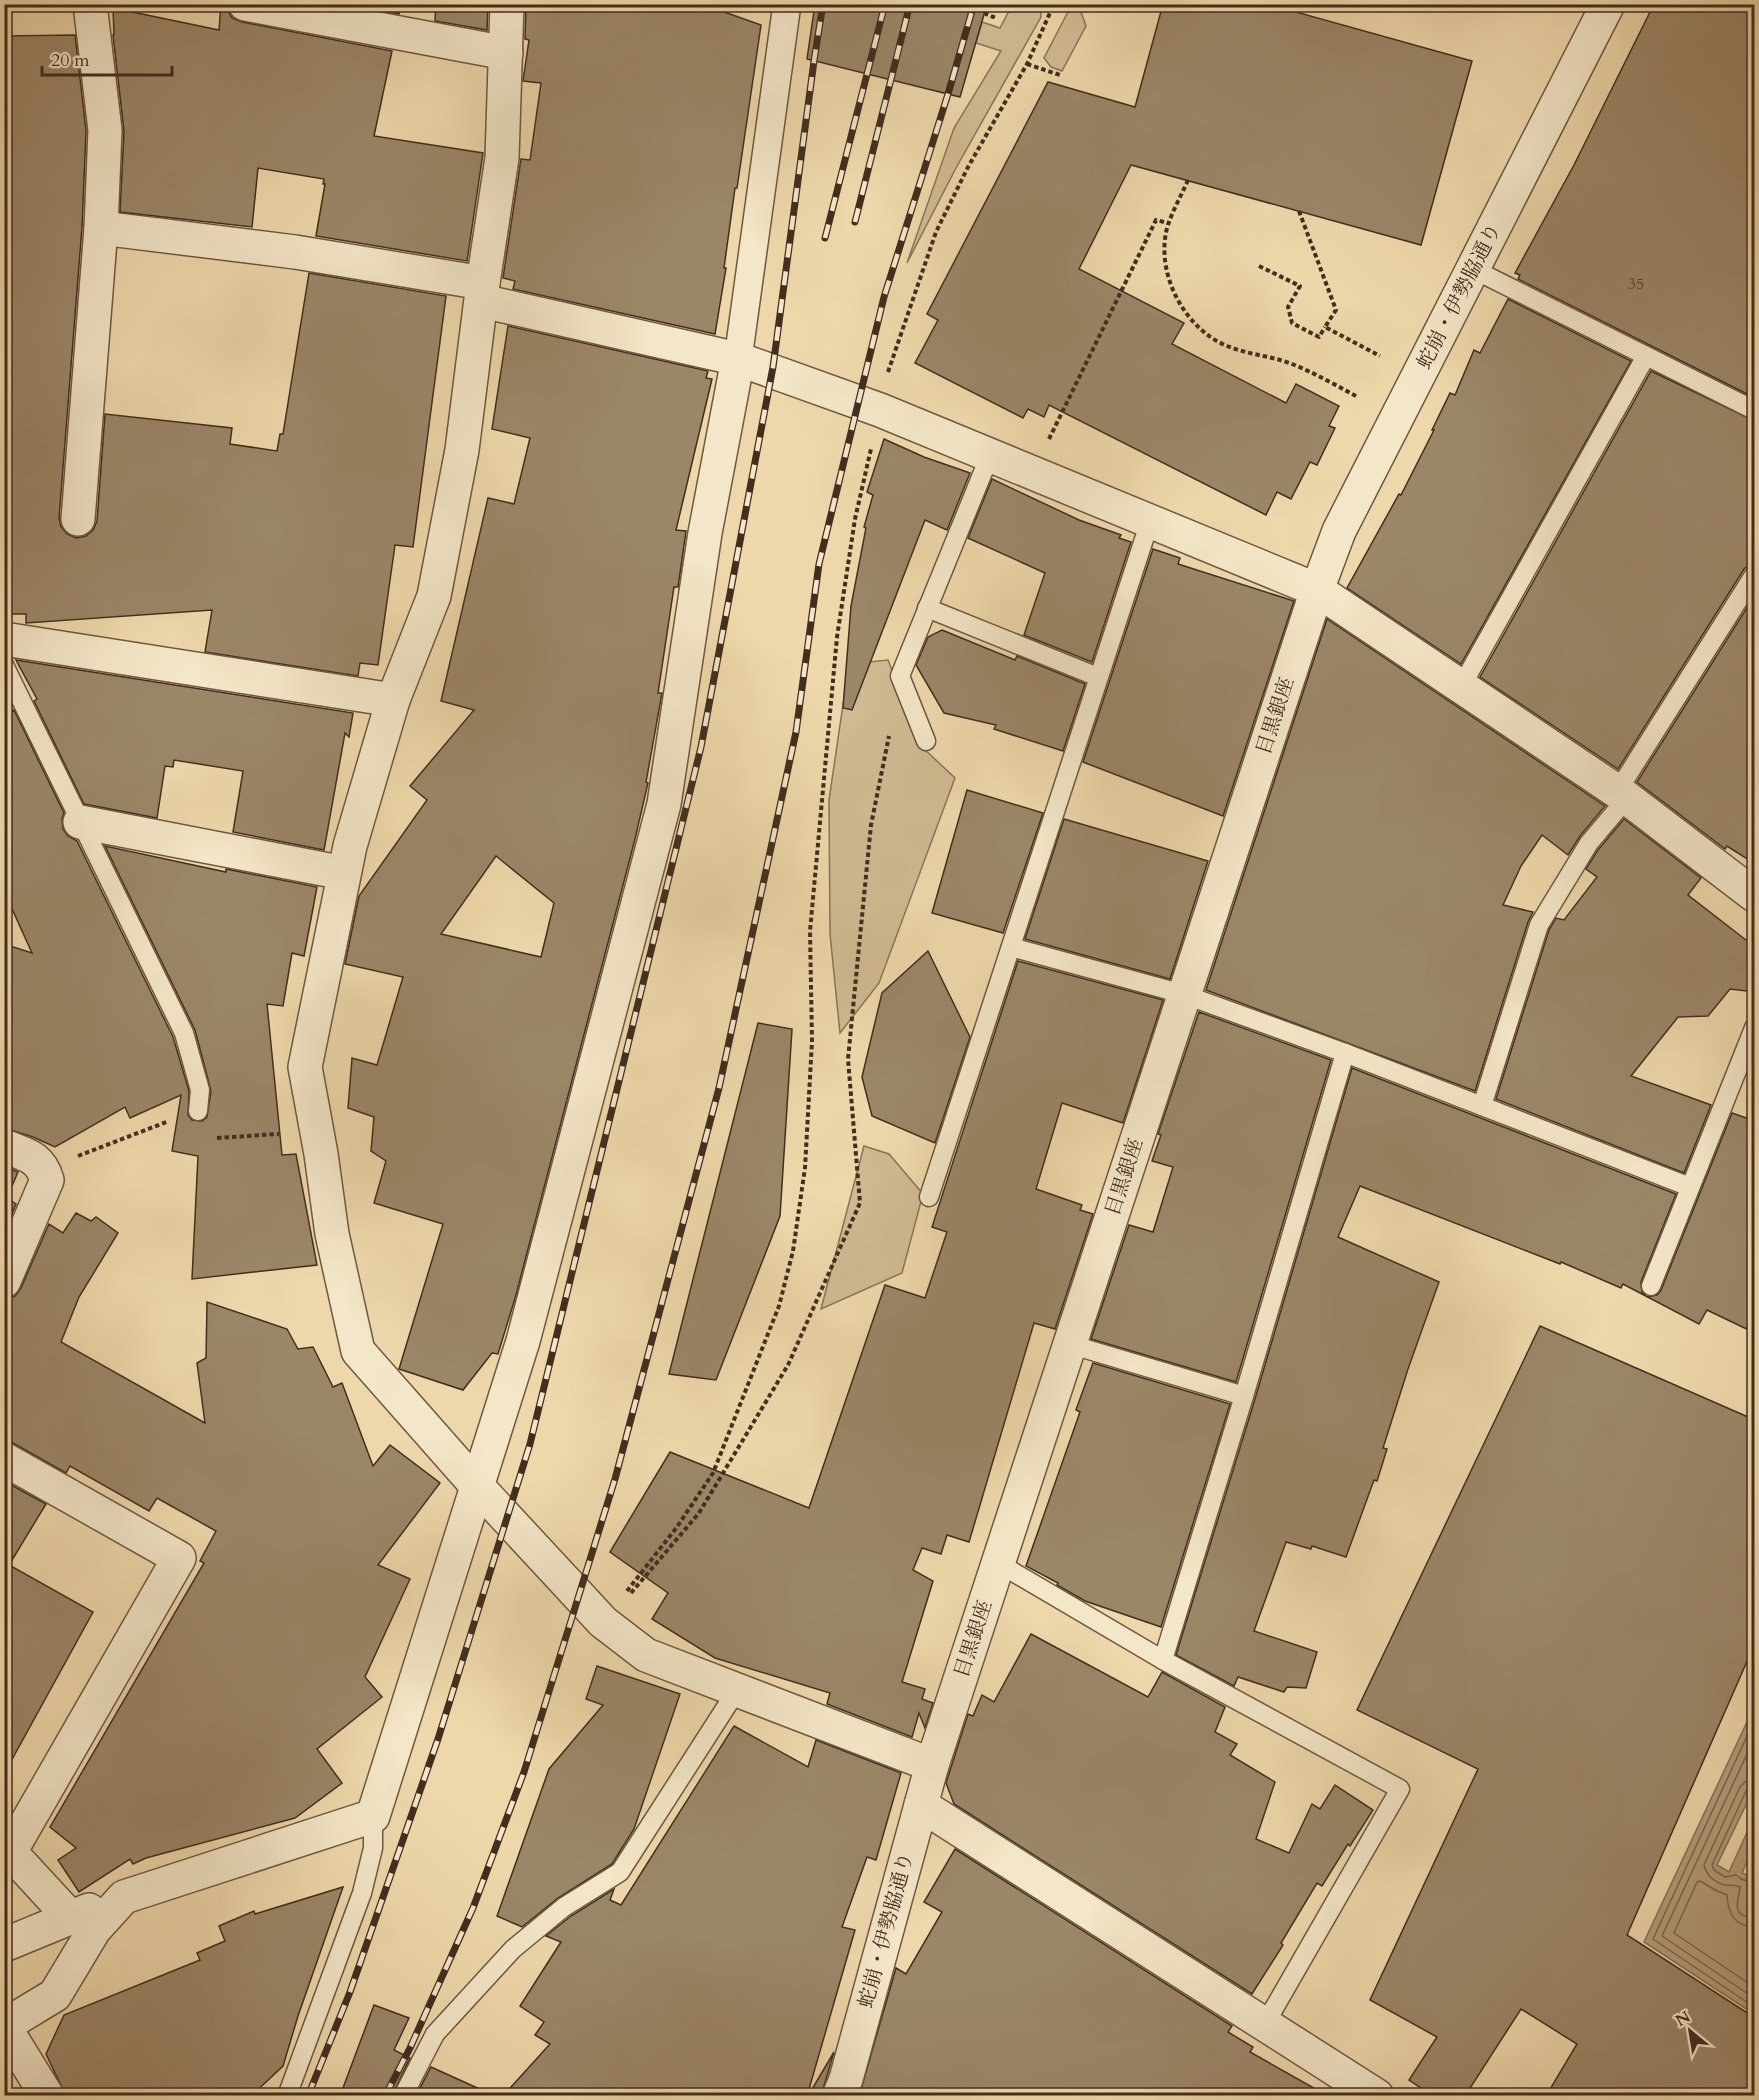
<svg xmlns="http://www.w3.org/2000/svg" width="1759" height="2100" font-family="Cardo,'Noto Serif JP',serif">
	<style>
		.green { fill: #d1bb93; stroke: #8a7459; stroke-width: 1.5 }
		.water { fill: #b49e7b; stroke: #867156; stroke-width: 1.5 }
		.lines { fill: none; stroke-linecap: round; stroke-linejoin: round }
		.shore { stroke: #7b664d; stroke-width: 1.5 }
		.building { fill: #9b8668; stroke: #422d1f; stroke-width: 1.5; fill-rule: evenodd }
		.service-casing { stroke: #6d5842; stroke-width: 21 }
		.pedestrian-casing { stroke: #6d5842; stroke-width: 30 }
		.minor-casing { stroke: #6d5842; stroke-width: 36 }
		.tertiary-casing { stroke: #6d5842; stroke-width: 36 }
		.path { stroke: #422d1f; stroke-width: 4; stroke-dasharray: 4.5 3; stroke-linecap: butt }
		.service { stroke: #f4e6c8; stroke-width: 18 }
		.pedestrian { stroke: #f4e6c8; stroke-width: 27 }
		.minor { stroke: #f4e6c8; stroke-width: 33 }
		.tertiary { stroke: #f4e6c8; stroke-width: 33 }
		.rail-casing { stroke: #422d1f; stroke-width: 7 }
		.rail { stroke: #f4e6c8; stroke-width: 4.5; stroke-dasharray: 14; stroke-linecap: butt }
		.labels { text-anchor: middle; dominant-baseline: central; stroke-width: 6; stroke-linejoin: round; paint-order: stroke }
		.number-label { font-size: 16px; fill: #584331 }
		.street-label { font-size: 20px; fill: #422d1f; stroke: #f4e6c8 }
	</style>
	<rect width="100%" height="100%" fill="#eed8ab"/>
	<filter id="stains"><feTurbulence type="fractalNoise" baseFrequency=".00333" numOctaves="4"/><feColorMatrix values="0 0 0 0 .2 0 0 0 0 .09 0 0 0 0 .02 0 0 0 .5 -.17"/></filter>
	<radialGradient id="worn" r=".72"><stop offset=".6" stop-color="#630" stop-opacity="0"/><stop offset="1" stop-color="#630" stop-opacity=".3"/></radialGradient>
	<g class="green">
		<path d="M1012,5H1039L1041,6V17L956,168L907,263L954,128L1001,51L976,43L982,22L1000,28Z"/>
		<path d="M1071,6L1081,12L1086,26L1062,71L1051,67L1044,58Z"/>
		<path d="M888,660L921,746L955,778L879,983L840,1033L830,934L829,800L849,664Z"/>
		<path d="M864,1146L889,1154L923,1194L902,1273L821,1309Z"/>
	</g>
	<path class="water" d="M1754,1707V1788L1717,1865L1729,1872L1754,1817V1846L1742,1873L1754,1878V1893L1749,1903L1754,1906V2014L1644,1942Z"/>
	<g class="lines">
		<g class="shore">
			<path d="M1754,1721L1653,1939L1754,2007"/>
			<path d="M1754,1739L1662,1936L1754,1998"/>
			<path d="M1754,1779L1746,1781L1740,1787L1704,1865C1706,1875 1715,1883 1725,1885C1732,1886 1734,1884 1740,1887C1739,1901 1729,1916 1754,1918"/>
			<path d="M1754,1787H1750L1746,1791L1712,1865L1714,1870L1725,1877L1736,1875L1741,1879L1754,1883"/>
			<path d="M1754,1927C1734,1926 1728,1913 1727,1895L1717,1891L1700,1881L1697,1882L1674,1933L1754,1987"/>
		</g>
	</g>
	<g class="building">
		<path d="M221,4H227L228,11L232,18L242,22L392,51L374,136L483,153L467,261L316,236L325,184H323L324,179L258,168L252,227L120,212L124,131L113,35H114L113,8L219,30Z"/>
		<path d="M349,4H401L399,14Z"/>
		<path d="M436,4H488L487,30L435,21Z"/>
		<path d="M526,4H702L761,25L737,188H735L724,268H726L715,334L513,289L515,281L503,278L521,159L530,160L541,83L523,81L529,40L525,39Z"/>
		<path d="M815,4H987L960,97L807,59Z"/>
		<path d="M1163,4H1267L1472,61L1421,245L1131,165L1079,269L1184,323L1172,344L1286,403L1296,384L1339,406L1329,426L1335,428L1317,465L1310,462L1291,499L1277,492L1266,515L1049,405L1044,417L1028,409L1023,418L915,363L938,320L927,314L1048,82L1135,107Z"/>
		<path d="M1654,4H1755V398L1518,279L1520,275L1515,273L1574,165Z"/>
		<path d="M75,35L86,131L82,227L59,518L61,527L67,534L76,538L86,536L93,530L97,521L105,414L232,428L230,444L277,451L280,434H283L309,273L446,296L413,547L395,545L378,665L360,663L358,676L205,652L212,610L26,623V614H4V130L8,87H4V36Z"/>
		<path d="M1508,299L1631,361L1461,664L1347,588L1399,494L1401,495L1434,430H1432L1450,393L1455,395L1474,350L1480,353Z"/>
		<path d="M508,326L708,371L706,378L712,379L676,530L686,531L678,587H674L658,693H662L646,782L648,783L635,839L516,1295L498,1354L492,1353L463,1390L399,1369L443,1224L374,1203L386,1161L371,1151L374,1117L348,1108L352,1058L377,1065L403,977L345,964L359,896L427,800L410,786L474,710L441,701L488,498L514,504L530,438L492,429ZM496,856L554,903L541,957L441,934Z"/>
		<path d="M1651,371L1755,421V564L1749,565L1744,569L1618,769L1480,677Z"/>
		<path d="M884,439L924,457L970,473L947,530L925,520L852,710L843,708L851,606L866,528L864,527L873,495L867,492Z"/>
		<path d="M992,479L1079,520L1121,535L1119,538L1131,542L1092,662L1024,635L1045,573L968,538Z"/>
		<path d="M1153,549L1180,558L1178,564L1294,601L1223,816L1083,762Z"/>
		<path d="M1755,595V864L1727,846L1725,849L1637,782Z"/>
		<path d="M1327,619L1605,806L1580,836L1568,855L1542,835L1521,866L1503,905L1533,912L1528,922L1475,1091L1206,990Z"/>
		<path d="M942,630L1015,660L1017,656L1085,684L1063,751L994,729L996,725L944,713L916,665L928,637Z"/>
		<path d="M16,660L353,713L349,737L345,733L324,850L233,832L243,771L174,760L173,767L165,766L157,818L84,804L34,701L37,699Z"/>
		<path d="M14,710L64,813L62,819L63,829L68,836L77,841L173,1037L189,1091L188,1115L192,1120L202,1121L207,1117L211,1091L195,1030L105,846L226,872V869L317,887L304,956L292,953L283,1006L267,1004L282,1155L296,1154L317,1265L192,1279L198,1156L172,1151L181,1095L130,1118L125,1107L55,1147L33,1137L4,1128V944L32,953L4,891V715Z"/>
		<path d="M967,790L1043,813L1003,933L932,913Z"/>
		<path d="M1064,819L1208,861L1170,979L1025,939Z"/>
		<path d="M1624,819L1701,878L1688,895L1755,947V992L1730,989L1708,1016L1678,1017L1631,1076L1711,1105L1684,1173L1496,1099L1549,930L1556,918L1564,920L1597,877L1586,869L1598,850Z"/>
		<path d="M928,951L970,1037L935,1143L872,1116L862,1077L882,993Z"/>
		<path d="M1018,961L1163,1000L1123,1123L1062,1103L1036,1189L1082,1205L1080,1210L1093,1214L1055,1329L1034,1323L969,1542L947,1535L941,1554L922,1548L913,1570L933,1581L902,1682L925,1689L922,1699L933,1703L925,1728L919,1713L912,1737L827,1704L830,1693L715,1658L652,1619L668,1593L610,1552L670,1452L809,1508L885,1285L925,1298L947,1232L932,1227Z"/>
		<path d="M1199,1012L1331,1060L1236,1382L1091,1339L1129,1225L1153,1232L1173,1167L1152,1161L1161,1135L1158,1134Z"/>
		<path d="M758,1023L792,1029L780,1216L716,1380L669,1374Z"/>
		<path d="M1352,1068L1676,1194L1641,1282L1642,1292L1647,1297L1657,1295L1661,1290L1732,1113L1755,1121V1333L1707,1310L1699,1324L1623,1284L1621,1288L1561,1262L1560,1264L1360,1186L1338,1237L1439,1282L1408,1369L1383,1448L1387,1449L1377,1481L1374,1480L1346,1557L1312,1546L1311,1549L1286,1542L1254,1631L1317,1652L1306,1688L1287,1687L1284,1692L1238,1677L1234,1686L1176,1655L1255,1399Z"/>
		<path d="M4,1166L18,1172L7,1198L16,1204L4,1232Z"/>
		<path d="M76,1213L91,1221L96,1217L118,1233L79,1297L61,1342L205,1423L197,1363L206,1358L207,1302L287,1329L298,1349L313,1347L333,1387L342,1383L373,1466L390,1445L440,1483L378,1565L410,1579L365,1677L382,1697L317,1749L342,1783L295,1818L146,1858L133,1864L130,1859L79,1892L58,1860L76,1848L50,1827L204,1563L200,1561L216,1531L157,1498L149,1511L70,1466L66,1473L13,1443L4,1440V1299L15,1296L21,1288L49,1224L63,1233Z"/>
		<path d="M1540,1326L1755,1420V1643L1627,1935L1755,2018V2096H1546L1577,2044L1521,2009L1465,2096H1433L1409,2080L1437,2037L1370,2000L1478,1769L1357,1710Z"/>
		<path d="M1093,1363L1230,1404L1161,1627L1085,1601L1057,1585L1058,1583L1026,1566L1080,1412L1076,1410Z"/>
		<path d="M4,1481L46,1504L9,1565L93,1612L4,1774Z"/>
		<path d="M1031,1634L1148,1697L1162,1672L1225,1707L1215,1732L1237,1744L1230,1755L1275,1782L1256,1839L1289,1853L1312,1804L1320,1809L1335,1785L1373,1810L1350,1846L1348,1844L1322,1886L1317,1883L1281,1943L1283,1945L1252,1994L954,1804L946,1783L968,1714L973,1716L982,1695L994,1702Z"/>
		<path d="M597,1666L680,1694L634,1829L612,1864L558,1898L522,1927L497,1916L549,1769L603,1705L586,1699Z"/>
		<path d="M734,1726L808,1767L816,1740L901,1773L876,1860L867,1857L842,1927L855,1930L807,2096H503L550,2044L535,2035L544,2022L520,2006L561,1942L546,1936L571,1916L614,1889L610,1900L621,1905Z"/>
		<path d="M955,1849L1232,2026L1228,2032L1253,2047L1250,2052L1328,2096H859L896,1968L906,1974L942,1912L924,1902Z"/>
		<path d="M343,1887L298,2016L283,2066L251,2096H66L46,2054L64,2015L200,1960L197,1953L225,1941L219,1926L254,1911L255,1914Z"/>
		<path d="M374,2005L409,2018L394,2050L410,2058L392,2096H340Z"/>
		<path d="M834,2052L821,2096H808Z"/>
		<path d="M431,2067L495,2096H416Z"/>
	</g>
	<g class="lines">
		<g class="service-casing">
			<g id="service">
				<path d="M1473,269L1754,410"/>
				<path d="M927,608L1098,677"/>
				<path d="M4,665L184,1033L200,1090L198,1111"/>
				<path d="M1461,687L1646,356"/>
				<path d="M926,741L900,676L990,455"/>
				<path d="M1617,792L1754,575"/>
				<path d="M1011,947L1183,994L1345,1053L1482,1106L1539,925L1589,843L1627,798"/>
				<path d="M1482,1106L1690,1187"/>
				<path d="M929,1197L1150,521"/>
				<path d="M1651,1286L1754,1028"/>
				<path d="M1069,1344L1244,1396"/>
				<path d="M998,1563L1163,1660L1400,1789L1265,2024"/>
				<path d="M1163,1660L1244,1396L1345,1053"/>
				<path d="M287,2096L362,1893L373,1848V1816"/>
				<path d="M403,2096L435,2034L513,1949L564,1907L620,1872L737,1690"/>
			</g>
		</g>
		<g class="pedestrian-casing">
			<path id="pedestrian" d="M738,359L787,4"/>
		</g>
		<g class="minor-casing">
			<g id="minor">
				<path d="M245,4L506,53"/>
				<path d="M507,4L502,158L483,283L462,450L434,596L393,700L350,846L305,1067L321,1154L332,1234L358,1351L477,1486L603,1622L646,1655L932,1765"/>
				<path d="M101,228L295,252L483,283"/>
				<path d="M482,301L738,359L880,410L1317,590L1627,798L1754,895"/>
				<path d="M78,519L101,228L105,130L90,4"/>
				<path d="M4,639L393,700"/>
				<path d="M80,822L344,873"/>
				<path d="M4,1146C26,1155 40,1156 47,1180L4,1281"/>
				<path d="M4,1459L179,1558L10,1852L70,1917"/>
				<path d="M921,1805L1377,2096"/>
				<path d="M4,1945L89,1910"/>
				<path d="M4,2026L55,1995L94,1930L124,1897L373,1816L523,1341L664,804L705,533L738,359"/>
				<path d="M4,2026L47,2096"/>
				<path d="M839,2096L846,2079L932,1765L1317,590"/>
			</g>
		</g>
		<g class="tertiary-casing">
			<path id="tertiary" d="M1317,590L1339,531L1608,4"/>
		</g>
		<g class="path">
			<path d="M984,13L993,17L997,4"/>
			<path d="M1027,64L1060,75"/>
			<path d="M1188,180C1182,194 1174,208 1169,222C1152,269 1184,331 1230,347C1250,355 1272,356 1292,364C1315,373 1337,386 1358,397"/>
			<path d="M1299,211L1336,310L1325,327L1380,356"/>
			<path d="M1259,266L1300,286L1288,307L1292,323L1319,337L1325,327"/>
			<path d="M888,372L936,232L968,167L1027,64L1054,4"/>
			<path d="M1049,439L1156,220L1168,223"/>
			<path d="M217,1138L279,1134"/>
			<path d="M78,1156L169,1121"/>
			<path d="M627,1591L677,1527L713,1473L779,1306L793,1251L805,1168L812,1041L810,931L837,637L855,519L871,449"/>
			<path d="M631,1593L699,1513L788,1365L860,1203L848,1059L871,825L889,736"/>
		</g>
		<use href="#service" class="service"/>
		<use href="#pedestrian" class="pedestrian"/>
		<use href="#minor" class="minor"/>
		<use href="#tertiary" class="tertiary"/>
		<g class="rail-casing">
			<g id="rail">
				<path d="M855,222L910,4"/>
				<path d="M825,238L885,4"/>
				<path d="M308,2096L350,1992L438,1739L530,1444L701,747L773,367L814,61L823,4"/>
				<path d="M385,2096L410,2048L473,1908L524,1772L615,1479L719,1088L796,732L819,564L884,297L948,94L974,4"/>
			</g>
		</g>
		<use href="#rail" class="rail"/>
	</g>
	<g class="labels">
		<g class="number-label">
			<text x="1636" y="284">35</text>
		</g>
		<g class="street-label">
			<text transform="translate(1459 296) rotate(-63)">蛇崩・伊勢脇通り</text>
			<text transform="translate(1275 716) rotate(-72)">目黒銀座</text>
			<text transform="translate(1124 1177) rotate(-72)">目黒銀座</text>
			<text transform="translate(973 1639) rotate(-72)">目黒銀座</text>
			<text transform="translate(886 1930) rotate(-75)">蛇崩・伊勢脇通り</text>
		</g>
	</g>
	<rect width="1759" height="2100" fill="none" stroke="#eed8ab" stroke-width="24"/>
	<rect x="6" y="6" width="1747" height="2088" fill="none" stroke="#422d1f" stroke-width="3"/>
	<rect x="12" y="12" width="1735" height="2076" fill="none" stroke="#422d1f" stroke-width="1.5"/>
	<g transform="translate(1690 2031) rotate(330)" stroke="#f4e6c8" stroke-width="4.5" paint-order="stroke">
	<path d="M0-4.5L10 22L0 15L-10 22Z" fill="#422d1f"/>
	<text y="-9" font-size="16" font-weight="bold" text-anchor="middle" fill="#422d1f">N</text>
	</g>
	<path d="M42 66v9h130v-9" fill="none" stroke="#422d1f" stroke-width="3"/>
	<text x="51" y="66" font-size="18" fill="#422d1f" stroke="#f4e6c8" stroke-width="4.5" paint-order="stroke">20 m</text>
	<rect width="100%" height="100%" filter="url(#stains)"/>
	<rect width="100%" height="100%" fill="url(#worn)"/>
</svg>
